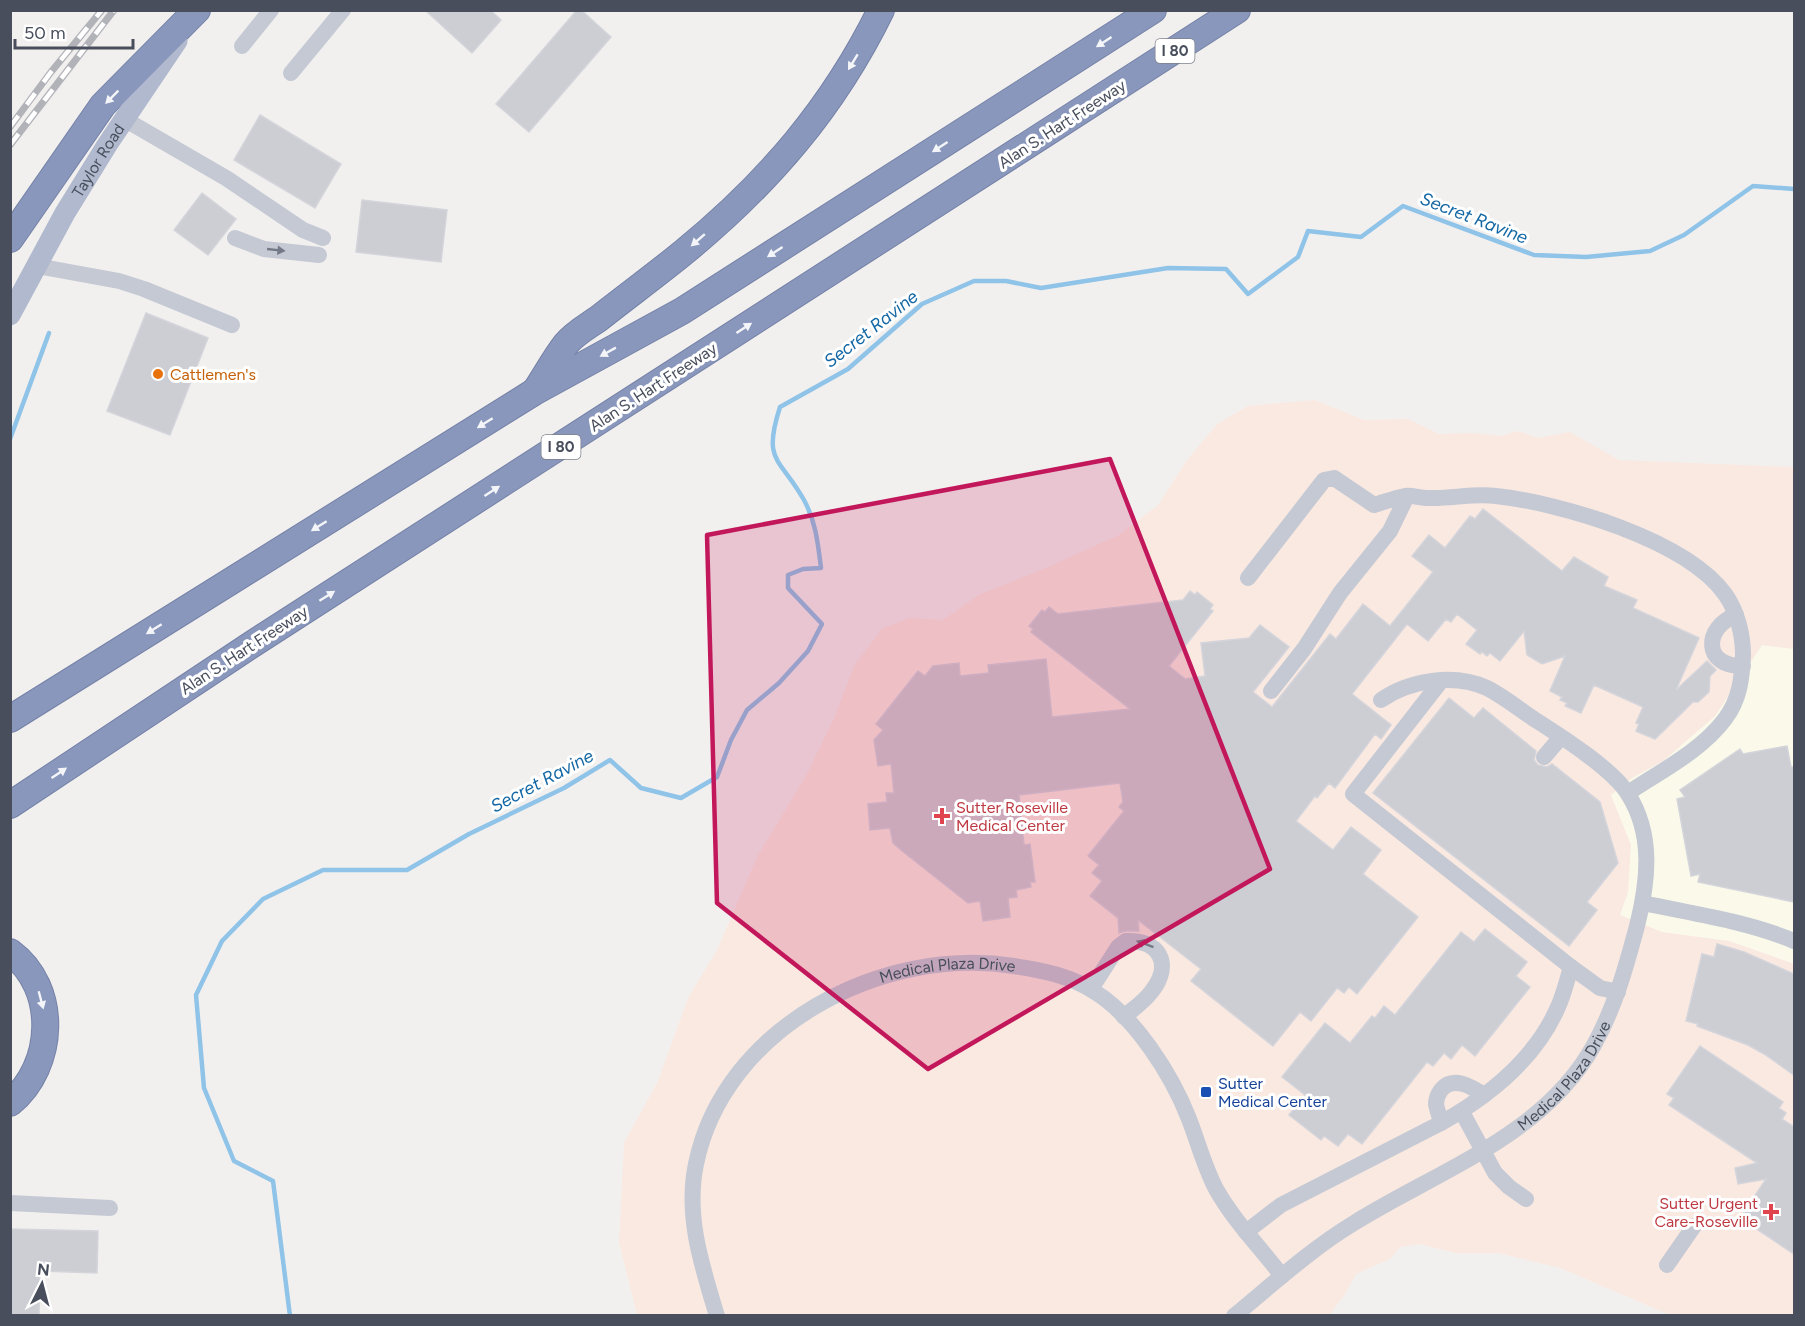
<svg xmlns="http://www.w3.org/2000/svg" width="1805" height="1326" font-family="Figtree,sans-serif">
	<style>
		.commercial { fill: #fbfaea }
		.medical { fill: #fae9e1 }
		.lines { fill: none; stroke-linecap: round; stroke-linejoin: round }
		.stream { stroke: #8fc3e8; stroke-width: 4.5 }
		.building { fill: #cdced4; stroke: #d4d4db; stroke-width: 1.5 }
		.highway-casing { stroke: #7582a7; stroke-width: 28 }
		.minor { stroke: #c4c9d4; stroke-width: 16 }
		.major { stroke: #b0b9cd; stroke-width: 21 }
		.highway { stroke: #8a97bc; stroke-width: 26 }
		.rail-casing { stroke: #b2b3b9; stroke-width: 7 }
		.rail { stroke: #fff; stroke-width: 4.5; stroke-dasharray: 14; stroke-linecap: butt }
		.oneway { fill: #f3f5f8 }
		.oneway2 { fill: #737986 }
		.marked { fill: #c2185b; fill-opacity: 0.2; stroke: #c2185b; stroke-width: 4.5; stroke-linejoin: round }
		.food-dot { fill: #e8710a; stroke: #fff; stroke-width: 2 }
		.health-dot { fill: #e0444e; stroke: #fff; stroke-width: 2 }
		.transit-dot { fill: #1a4fb4; stroke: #fff; stroke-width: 2 }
		.labels { text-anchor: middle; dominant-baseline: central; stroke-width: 6; stroke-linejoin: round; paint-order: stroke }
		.shield { fill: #fff; stroke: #7f838d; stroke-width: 1.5 }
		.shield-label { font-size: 15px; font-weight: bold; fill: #484e5c }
		.street-label { font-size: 16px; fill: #484e5c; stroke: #fff }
		.food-label { font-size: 16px; fill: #c56008; stroke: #fff; text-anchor: start }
		.health-label { font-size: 16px; fill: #be3a42; stroke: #fff; text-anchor: start }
		.transit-label { font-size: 16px; fill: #164399; stroke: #fff; text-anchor: start }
		.water-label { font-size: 18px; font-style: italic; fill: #1367a4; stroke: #fff }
	</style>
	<rect width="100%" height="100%" fill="#f2f0ef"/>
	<path class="commercial" d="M1762,645L1794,649V964L1729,941L1662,933L1620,915L1628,892L1610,795L1632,778L1663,761L1715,716Z"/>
	<path class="medical" d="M1315,400L1364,420L1408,419L1439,434L1474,433L1501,436L1517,431L1539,438L1570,432L1619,460L1794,467V649L1762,645L1715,716L1663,761L1632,778L1611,795L1631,845L1628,892L1620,915L1662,932L1729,941L1794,964V1315H1670L1560,1268L1498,1253H1455L1419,1244L1400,1247L1390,1259L1356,1274L1344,1296L1329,1315H637L619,1243L624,1143L658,1081L688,998L717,950L757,857L807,774L835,716L854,666L882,629L909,618L943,620L979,595L1046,568L1119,535L1158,505L1187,460L1217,424L1248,406Z"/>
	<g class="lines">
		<g class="stream">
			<path d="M10,11L11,10"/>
			<path d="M10,439L49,333"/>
			<path d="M290,1316L273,1181L234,1161L204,1088L196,995L222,941L263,899L323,870H407L469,834L564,788L610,760L641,788L681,798L717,777L731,740L747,710L779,683L808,651L822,624L788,588V575L803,569L821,568C818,544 816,522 804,500C780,457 762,463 780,407L848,369L922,304L974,281H1006L1041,288L1168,268L1226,269L1248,294L1298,257L1308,231L1361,237L1403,206L1534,255L1586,257L1650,251L1684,235L1753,186L1794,189"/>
		</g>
	</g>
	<g class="building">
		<path d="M425,10H490L501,20L472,53Z"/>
		<path d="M577,10H581L611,37L529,132L496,104Z"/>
		<path d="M260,115L341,164L315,208L234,160Z"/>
		<path d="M202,193L236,219L208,255L174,230Z"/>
		<path d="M362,200L447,210L441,262L356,252Z"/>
		<path d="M146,313L208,338L170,435L107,411Z"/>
		<path d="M1483,509L1562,571L1574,557L1608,577L1604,586L1637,600L1633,608L1699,638L1676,690L1707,661L1716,670L1710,676L1709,692L1698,702H1693L1655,739L1636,731L1639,724L1636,723L1643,707L1594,685L1581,713L1565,706L1567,703L1560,700L1562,697L1550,691L1565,656L1542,664L1527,655L1524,631L1500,661L1490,653L1487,656L1482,652L1480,654L1466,644L1477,630L1457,614L1451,622L1446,619L1428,641L1407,624L1352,694L1391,725L1381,739L1375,734L1335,788L1329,783L1317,798L1315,796L1296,821L1333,850L1351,827L1381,850L1363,874L1418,917L1357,994L1349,987L1344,993L1337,988L1311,1021L1300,1012L1273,1046L1191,981L1201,969L1138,920L1139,931H1126L1119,933L1118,918L1090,896L1102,881L1092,873L1099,865L1088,856L1124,811L1119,807L1123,802L1120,783L1019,795L1024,845L1030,844L1035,882H1030L1031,887L1016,890L1017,897L1008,898L1010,917L983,921L980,901L968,903L901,850L893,843L890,828L870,830L868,804L887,802L886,793H894L891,764L878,766L874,740L883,730L876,724L918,671L925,676L933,666L959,663L960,676L989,673L988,665L1046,659L1052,717L1130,709L1031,632L1033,629L1029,626L1042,610L1045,612L1049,607L1058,614L1183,600L1190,591L1195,595L1197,592L1213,605L1210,609L1213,611L1169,666L1185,679L1205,676L1201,643L1249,638L1260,625L1289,647L1253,692L1272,707L1330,634L1336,639L1363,604L1390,626L1433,572L1412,556L1429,535L1445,548L1470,516L1475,519Z"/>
		<path d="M1449,698L1474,718L1483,708L1536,751L1534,760L1538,765L1547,767L1552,764L1600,802L1618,863L1587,902L1597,910L1569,946L1373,793Z"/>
		<path d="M1787,746L1791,767H1794V902L1698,882L1700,874L1691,876L1677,799L1685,797L1680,790L1740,749L1743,754Z"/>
		<path d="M1485,929L1527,962L1516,976L1530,987L1475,1056L1462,1045L1451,1059L1444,1053L1433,1066L1427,1062L1362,1144L1348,1134L1338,1146L1324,1136L1321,1140L1289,1115L1305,1095L1282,1077L1325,1023L1350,1043L1372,1016L1375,1018L1384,1006L1395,1015L1461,932L1474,942Z"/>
		<path d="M1717,944L1744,952L1794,974V1075L1764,1054L1748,1045L1697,1026L1698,1024L1686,1021L1702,954L1714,957Z"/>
		<path d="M1700,1046L1783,1102L1779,1108L1786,1113L1782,1119L1794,1127V1254L1746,1222L1750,1216L1744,1212L1766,1179L1738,1184L1735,1168L1757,1163L1669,1105L1674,1098L1667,1094Z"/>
		<path d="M10,1229L98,1231L97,1273L40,1271L39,1316H10Z"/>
	</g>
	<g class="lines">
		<g class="highway-casing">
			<g id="highway">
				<path d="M10,239L103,105L197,10"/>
				<path d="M536,390C546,375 555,358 566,344C574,334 588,326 598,319C627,296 656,275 684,252C768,183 833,108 881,10"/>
				<path d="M10,719L534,392L682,311L1153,10"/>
				<path d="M10,805L254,643L1237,10"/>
				<path d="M10,952C59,988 55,1066 10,1103"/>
			</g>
		</g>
		<g class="minor">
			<path d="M242,46L271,10"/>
			<path d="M291,73L343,10"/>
			<path d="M124,119L226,178L303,230L323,238"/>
			<path d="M235,238L264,249L319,255"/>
			<path d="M37,266L119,281L144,289L232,325"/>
			<path d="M1248,578L1324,480L1334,478L1374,505C1384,502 1395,498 1405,496C1412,495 1420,498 1428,498C1451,499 1473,493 1496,496C1561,503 1686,540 1725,594C1737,611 1743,634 1743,655C1742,678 1740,699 1725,719C1701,751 1661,771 1628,793"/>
			<path d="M1736,615C1703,628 1703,667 1743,666"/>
			<path d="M1441,681L1353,794L1571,967L1600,988L1618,992"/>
			<path d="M1271,691L1304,649L1340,593L1390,531L1407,496"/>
			<path d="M1544,757L1561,737"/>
			<path d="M1643,903C1694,914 1746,921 1794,941"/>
			<path d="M1091,989L1118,947L1126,941C1159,939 1173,964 1152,991C1145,1001 1133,1009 1124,1017"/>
			<path d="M1462,1112L1495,1173L1509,1187L1526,1199"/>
			<path d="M1441,1123C1440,1117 1437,1110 1436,1104C1436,1100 1438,1094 1441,1090C1453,1075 1472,1087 1484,1095"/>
			<path d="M10,1203L110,1208"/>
			<path d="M1246,1232L1281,1205L1441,1123C1489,1096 1536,1058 1558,1007C1564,994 1567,980 1571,967"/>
			<path d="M1667,1265L1694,1226"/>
			<path id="s1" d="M717,1316C702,1266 685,1216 696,1164C724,1027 883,945 1014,966C1042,970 1071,976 1095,992C1135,1017 1172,1075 1189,1119C1198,1142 1204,1166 1216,1189C1234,1221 1260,1247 1282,1276"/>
			<path id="s2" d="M1234,1316C1273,1284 1311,1249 1354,1223C1437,1171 1544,1136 1594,1045C1615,1007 1626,967 1637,926C1648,882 1654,835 1628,794C1613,769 1559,735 1534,719C1519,709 1503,696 1487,688C1454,673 1410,680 1381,700"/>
		</g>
		<path class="major" id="s3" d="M10,315L65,213L107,145L177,41"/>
		<use href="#highway" class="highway"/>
		<g class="rail-casing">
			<g id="rail">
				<path d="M10,127L51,72L102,10"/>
				<path d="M10,145L114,10"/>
			</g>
		</g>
		<use href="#rail" class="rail"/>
	</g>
	<defs><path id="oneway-solid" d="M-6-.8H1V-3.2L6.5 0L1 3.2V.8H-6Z" transform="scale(1.5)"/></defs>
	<g class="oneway">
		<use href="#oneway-solid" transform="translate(1104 42) rotate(147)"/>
		<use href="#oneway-solid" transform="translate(853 62) rotate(121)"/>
		<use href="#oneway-solid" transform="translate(112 97) rotate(135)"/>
		<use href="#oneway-solid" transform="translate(940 147) rotate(147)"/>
		<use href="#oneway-solid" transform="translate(698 240) rotate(139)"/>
		<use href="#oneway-solid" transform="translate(775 252) rotate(147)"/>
		<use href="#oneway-solid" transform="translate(744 328) rotate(-33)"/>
		<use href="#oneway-solid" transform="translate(608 352) rotate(151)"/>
		<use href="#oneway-solid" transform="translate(485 423) rotate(148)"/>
		<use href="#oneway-solid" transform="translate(492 491) rotate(-33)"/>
		<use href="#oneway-solid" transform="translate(319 526) rotate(148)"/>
		<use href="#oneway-solid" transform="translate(327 596) rotate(-32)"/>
		<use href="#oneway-solid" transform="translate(154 629) rotate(148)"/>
		<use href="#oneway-solid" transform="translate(59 773) rotate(-34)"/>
		<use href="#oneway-solid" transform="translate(41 1000) rotate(75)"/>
	</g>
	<g class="oneway2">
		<use href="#oneway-solid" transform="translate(276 250) rotate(6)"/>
		<use href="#oneway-solid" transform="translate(1145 944) rotate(-160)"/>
	</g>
	<path class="marked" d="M1110,459L1270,869L928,1069L717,903L707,535Z"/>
	<circle class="food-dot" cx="158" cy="374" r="6"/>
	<g class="health-dot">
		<path d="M939 807h6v6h6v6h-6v6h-6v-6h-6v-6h6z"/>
		<path d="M1768 1203h6v6h6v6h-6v6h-6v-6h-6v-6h6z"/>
	</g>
	<rect class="transit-dot" x="1200" y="1086" width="12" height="12" rx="3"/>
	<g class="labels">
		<g class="shield">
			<rect x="1155.5" y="39" width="39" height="24" rx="4.5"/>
			<rect x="541.5" y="435" width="39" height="24" rx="4.5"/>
		</g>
		<g class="shield-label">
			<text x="1175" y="51">I 80</text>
			<text x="561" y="447">I 80</text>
		</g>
		<g class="street-label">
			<text transform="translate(1062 124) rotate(-33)">Alan S. Hart Freeway</text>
			<text stroke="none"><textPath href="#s3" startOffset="178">Taylor Road</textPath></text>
			<text transform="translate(653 387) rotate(-33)">Alan S. Hart Freeway</text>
			<text transform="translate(244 650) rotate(-33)">Alan S. Hart Freeway</text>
			<text stroke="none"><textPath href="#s1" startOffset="498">Medical Plaza Drive</textPath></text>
			<text stroke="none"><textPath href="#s2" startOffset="412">Medical Plaza Drive</textPath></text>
		</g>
		<g class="food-label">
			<text x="170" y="374">Cattlemen's</text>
		</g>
		<g class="health-label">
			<text x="956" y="807">Sutter Roseville<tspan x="956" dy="18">Medical Center</tspan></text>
			<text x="1758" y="1203" text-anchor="end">Sutter Urgent<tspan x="1758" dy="18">Care-Roseville</tspan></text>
		</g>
		<g class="transit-label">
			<text x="1218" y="1083">Sutter<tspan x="1218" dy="18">Medical Center</tspan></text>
		</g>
		<g class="water-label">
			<text transform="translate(1474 218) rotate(21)">Secret Ravine</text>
			<text transform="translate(871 329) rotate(-38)">Secret Ravine</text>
			<text transform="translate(542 781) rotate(-28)">Secret Ravine</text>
		</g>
	</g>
	<rect width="1805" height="1326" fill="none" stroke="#484e5c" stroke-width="24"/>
	<g transform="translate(42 1284) rotate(6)" stroke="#ffffff" stroke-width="4.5" paint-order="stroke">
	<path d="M0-4.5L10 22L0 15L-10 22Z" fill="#484e5c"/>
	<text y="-9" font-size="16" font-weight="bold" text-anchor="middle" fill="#484e5c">N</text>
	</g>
	<path d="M15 39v9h118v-9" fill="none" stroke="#484e5c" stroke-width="3"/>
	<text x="24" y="39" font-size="18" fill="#484e5c" stroke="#ffffff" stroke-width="4.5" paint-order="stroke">50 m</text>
</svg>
